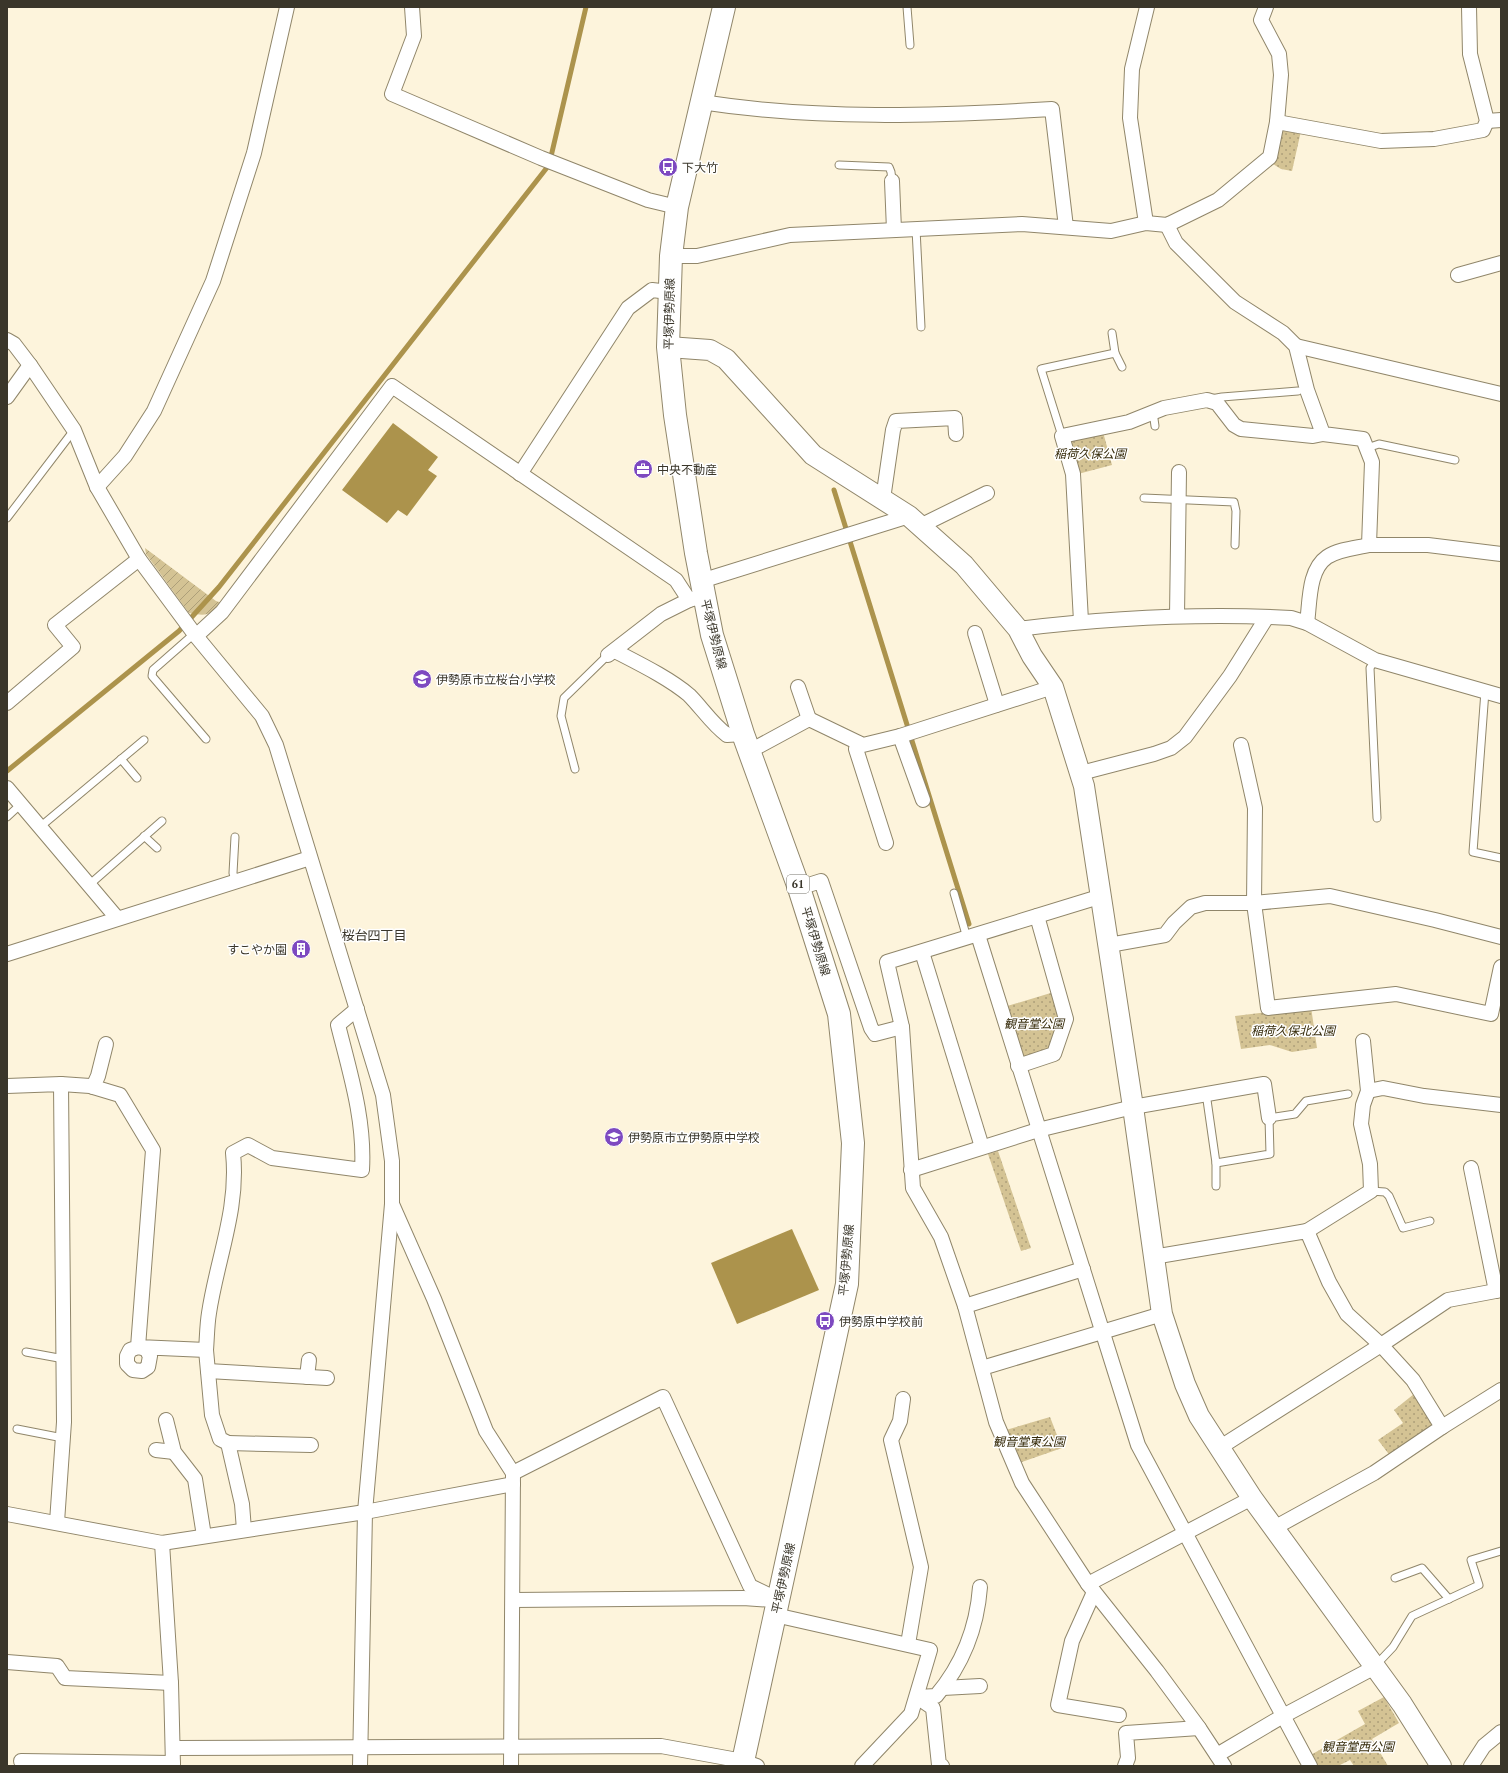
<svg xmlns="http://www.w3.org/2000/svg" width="1508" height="1773" font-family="'PT Serif','Noto Sans JP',serif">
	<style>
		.park { fill: url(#park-dots) }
		.garden { fill: url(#garden-furrows) }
		.water { fill: #ac934c }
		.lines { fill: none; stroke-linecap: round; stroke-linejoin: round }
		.stream { stroke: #ac934c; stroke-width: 5 }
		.lane-casing { stroke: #90866a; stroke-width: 9 }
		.street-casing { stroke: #90866a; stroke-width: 16 }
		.secondary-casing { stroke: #90866a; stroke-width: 22 }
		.primary-casing { stroke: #90866a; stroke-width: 24 }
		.lane { stroke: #fff; stroke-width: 7 }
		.street { stroke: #fff; stroke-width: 14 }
		.secondary { stroke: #fff; stroke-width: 20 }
		.primary { stroke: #fff; stroke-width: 22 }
		.labels { text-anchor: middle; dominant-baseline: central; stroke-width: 3; stroke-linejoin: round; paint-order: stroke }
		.shield { fill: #fff; stroke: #75726a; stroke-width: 1 }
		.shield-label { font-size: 11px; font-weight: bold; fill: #3a362a }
		.poi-label { font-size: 12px; fill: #3a362a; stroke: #fff; text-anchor: start }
		.street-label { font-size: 12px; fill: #3a362a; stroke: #fff }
		.park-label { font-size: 12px; font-style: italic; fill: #362b0a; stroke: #fff }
		.neighbourhood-label { font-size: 13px; fill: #3a362a; stroke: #fff }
	</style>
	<defs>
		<pattern id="park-dots" width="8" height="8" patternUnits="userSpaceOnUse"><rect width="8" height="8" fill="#d4c394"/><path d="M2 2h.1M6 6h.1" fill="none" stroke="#ad9f79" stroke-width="1.8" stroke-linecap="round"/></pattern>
		<pattern id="garden-furrows" width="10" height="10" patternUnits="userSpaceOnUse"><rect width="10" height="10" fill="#d4c394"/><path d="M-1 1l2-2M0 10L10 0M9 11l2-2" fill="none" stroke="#ad9f79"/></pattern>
	</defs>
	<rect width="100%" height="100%" fill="#fdf4dc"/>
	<g class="park">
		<path d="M1285,128L1301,131L1292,171L1281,169L1273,164L1279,133Z"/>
		<path d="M1103,432L1112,465L1078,474L1070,441Z"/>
		<path d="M1054,992L1061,1016L1050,1051L1025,1058L1019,1056L1004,1007Z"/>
		<path d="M1311,1007L1317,1048L1292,1052L1270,1045L1241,1049L1235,1016Z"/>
		<path d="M998,1151L1031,1248L1021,1251L988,1154Z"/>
		<path d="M1414,1394L1433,1424L1432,1427L1391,1457L1378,1440L1403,1423L1394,1410Z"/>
		<path d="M1050,1417L1062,1448L1019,1463L1006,1430Z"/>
		<path d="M1384,1697L1399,1723L1372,1739L1388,1766H1354L1350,1760L1338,1766H1315L1309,1756L1365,1724L1358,1711Z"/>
	</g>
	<path class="garden" d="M145,548L216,601L222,603C210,616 206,616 189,613L146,554Z"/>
	<g class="water">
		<path d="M393,423L438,457L428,470L437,476L407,516L398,510L387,523L342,490Z"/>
		<path d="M792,1229L819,1290L737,1324L711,1263Z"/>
	</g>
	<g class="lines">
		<g class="stream">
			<path d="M834,490L969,924"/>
			<path d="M7,771L179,631L219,587L549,165L586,7"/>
		</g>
		<g class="lane-casing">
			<g id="lane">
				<path d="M907,7L910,45"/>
				<path d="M839,165L889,167L891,172L892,181"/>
				<path d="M916,229L921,327"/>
				<path d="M1115,353L1122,367"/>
				<path d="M1211,399L1222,397L1298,391"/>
				<path d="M1153,412L1155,426"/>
				<path d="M1062,436L1041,369L1115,353L1112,333"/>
				<path d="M1367,448L1379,444L1455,460"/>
				<path d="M1144,498L1234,502L1236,511L1235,545"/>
				<path d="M7,518L74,430"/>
				<path d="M194,634L153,670L152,676L206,739"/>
				<path d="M1375,660L1370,668L1377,818"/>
				<path d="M1485,691L1473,852L1501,858"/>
				<path d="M121,759L137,778"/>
				<path d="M575,769L561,716L564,698L608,655"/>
				<path d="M7,817L21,804"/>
				<path d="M40,827L144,740"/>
				<path d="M144,836L157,848"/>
				<path d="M235,837L233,873L235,881"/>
				<path d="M89,885L162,821"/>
				<path d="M954,893L967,938"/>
				<path d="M1206,1093L1216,1163L1270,1154L1269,1118L1295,1114L1306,1101L1348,1094"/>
				<path d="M1216,1163V1186"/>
				<path d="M1371,1191L1385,1192L1389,1196L1403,1228L1430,1221"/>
				<path d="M26,1352L64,1359"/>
				<path d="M17,1429L63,1438"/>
				<path d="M1395,1578L1422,1568L1449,1599"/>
				<path d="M1376,1665L1393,1647L1412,1616L1479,1585L1471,1560L1501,1551"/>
			</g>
		</g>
		<g class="street-casing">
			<g id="street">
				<path d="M412,7L414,36L392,94L541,158L648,200L677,207"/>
				<path d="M701,102C817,120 934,116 1052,109L1066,227"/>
				<path d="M1487,121L1501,120"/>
				<path d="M1277,122L1381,141L1434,139L1483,130L1487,121L1470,54L1469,7"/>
				<path d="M892,181L894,230"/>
				<path d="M1146,223L1130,118L1132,69L1147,7"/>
				<path d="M1167,225L1176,243L1235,302L1283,333L1296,346L1307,390L1323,434L1363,439L1372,462L1369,545C1356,548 1339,549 1327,557C1308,570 1310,603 1307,623"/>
				<path d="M671,256H697L790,235L1022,224L1111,231L1146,223L1167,225L1218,200L1270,157L1277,122L1281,75L1279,54L1261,20L1266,7"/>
				<path d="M1458,275L1501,263"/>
				<path d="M7,340L14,344L30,365L74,430L97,487L139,559L196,636L262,716L276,745L383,1095L392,1161V1204L365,1512L360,1766"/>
				<path d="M1296,346L1501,394"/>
				<path d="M7,397L30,365"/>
				<path d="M520,474L628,308L652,290L669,292"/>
				<path d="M97,487L125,456L154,411L213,281L254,153L287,7"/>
				<path d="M883,499L893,430L896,421L955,418L956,434"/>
				<path d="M920,526L987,493"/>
				<path d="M1369,545H1428L1501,554"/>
				<path d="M701,581L909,516"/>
				<path d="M1177,616L1179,472"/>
				<path d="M1081,621L1073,474L1062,436L1129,422L1164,408L1207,400L1217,403L1234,425L1241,429L1313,436L1323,434"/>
				<path d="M1018,629C1109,618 1199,613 1291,618L1307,623L1375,660L1501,696"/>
				<path d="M975,633L995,698L996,705"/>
				<path d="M196,636L222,612L392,386L676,580L689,600L704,596"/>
				<path d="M615,651C638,663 669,678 689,695C702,708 712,724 727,735L743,734"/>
				<path d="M608,655L661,614L689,600"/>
				<path d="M798,687L809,719"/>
				<path d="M7,703L73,647L55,625L139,559"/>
				<path d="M900,736L923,800"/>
				<path d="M858,743L856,749L886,843"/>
				<path d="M1241,745L1255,808L1254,903L1268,1008L1396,994L1491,1014L1501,967"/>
				<path d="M750,751L809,719L863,745L900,736L1053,687"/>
				<path d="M1081,773L1154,754L1171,748L1185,737L1230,676L1267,617"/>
				<path d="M7,788L117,918"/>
				<path d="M799,888L821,881L871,1028L875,1034L902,1027"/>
				<path d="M1102,896L887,962L902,1027L913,1188L941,1237L965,1306L996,1422L1022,1483L1088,1584L1157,1671L1199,1728L1224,1766"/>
				<path d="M978,935L1138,1445L1310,1766"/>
				<path d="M1109,945L1165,935L1174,923L1191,907L1205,903H1254L1330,896L1435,920L1501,937"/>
				<path d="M922,952L982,1147"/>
				<path d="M7,954L310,858"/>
				<path d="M1018,1066L1054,1054L1066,1019L1037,916"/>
				<path d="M61,1084L90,1086L120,1095L153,1150L138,1347L130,1350L127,1356V1364L133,1370L142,1371L148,1367L150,1356L146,1349L138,1347L206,1350L212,1415L220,1439L228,1443L242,1504L244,1530"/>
				<path d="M7,1086L61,1084L64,1422L57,1522"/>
				<path d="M93,1087L98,1076L106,1044"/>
				<path d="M1368,1091L1383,1088L1424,1096L1501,1105"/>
				<path d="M1471,1168L1496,1291"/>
				<path d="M911,1170L1038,1130L1133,1107L1264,1084L1269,1118"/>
				<path d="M392,1204L434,1299L486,1431L513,1473L511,1766"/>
				<path d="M1307,1231L1371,1191L1370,1164L1361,1124L1363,1105L1368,1091L1363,1041"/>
				<path d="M1153,1257L1307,1231L1329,1282L1347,1314L1381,1345L1413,1380L1442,1427L1374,1473L1274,1528"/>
				<path d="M965,1306L1083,1269"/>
				<path d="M206,1350C207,1338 207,1325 209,1313C217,1259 239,1209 233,1153L248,1145L272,1158L362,1170C365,1120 350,1073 338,1025L357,1009"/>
				<path d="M982,1368L1162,1314"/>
				<path d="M208,1371L327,1378"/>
				<path d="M307,1377L309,1360"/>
				<path d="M903,1399L900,1421L891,1440L921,1567L908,1644"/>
				<path d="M166,1420L174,1452L195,1479L204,1536"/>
				<path d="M1442,1427L1501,1390"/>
				<path d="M228,1443L311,1445"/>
				<path d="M1219,1448L1381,1345L1448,1300L1501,1290"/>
				<path d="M156,1450L174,1452"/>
				<path d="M513,1473L663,1397L750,1586L779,1600"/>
				<path d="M7,1514L162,1543L365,1512L513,1484"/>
				<path d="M162,1543L171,1683L173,1766"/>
				<path d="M1088,1584L1252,1498"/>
				<path d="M1094,1592L1072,1641L1058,1705L1119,1715"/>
				<path d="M513,1600L743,1598L773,1600"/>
				<path d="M775,1615L930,1650L911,1714L862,1766"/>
				<path d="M7,1662L57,1666L65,1678L171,1683"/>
				<path d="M943,1688L980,1686"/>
				<path d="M917,1697L936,1696C963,1664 977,1628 980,1587"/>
				<path d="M917,1697L933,1708L939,1765L942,1766"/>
				<path d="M173,1748L661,1746L743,1761L757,1766"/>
				<path d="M1217,1755L1283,1716L1375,1667"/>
				<path d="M21,1761L173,1763"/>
				<path d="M1125,1766L1128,1758L1126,1733L1199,1728"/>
				<path d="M1471,1766L1484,1746L1501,1732"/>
			</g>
		</g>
		<g class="secondary-casing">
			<path id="secondary" d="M668,347L710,350L726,359L813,455L909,516L964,565L1018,629L1032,656L1053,687L1084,786L1133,1107L1162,1314L1185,1384L1199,1416L1252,1498L1402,1704L1441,1766"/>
		</g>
		<g class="primary-casing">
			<path id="primary" d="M724,7L677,207L671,256L668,347L675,415L696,553L712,635L743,734L799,888L839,1014L853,1143L847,1284L742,1766"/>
		</g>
		<use href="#lane" class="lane"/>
		<use href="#street" class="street"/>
		<use href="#secondary" class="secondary"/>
		<use href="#primary" class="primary"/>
	</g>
	<defs>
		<g id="bus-disc" transform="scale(1)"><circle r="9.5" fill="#7d49c0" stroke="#fff"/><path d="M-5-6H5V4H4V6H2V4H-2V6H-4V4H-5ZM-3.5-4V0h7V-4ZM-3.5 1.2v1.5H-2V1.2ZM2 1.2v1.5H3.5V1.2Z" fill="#fff"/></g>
		<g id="office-disc" transform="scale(1)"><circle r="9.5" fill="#7d49c0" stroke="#fff"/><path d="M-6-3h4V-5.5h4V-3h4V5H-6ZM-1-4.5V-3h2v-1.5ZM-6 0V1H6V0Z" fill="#fff"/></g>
		<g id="school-disc" transform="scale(1)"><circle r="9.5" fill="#7d49c0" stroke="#fff"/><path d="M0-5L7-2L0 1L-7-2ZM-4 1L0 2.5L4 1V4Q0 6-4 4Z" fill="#fff"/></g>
		<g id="building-disc" transform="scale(1)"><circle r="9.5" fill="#7d49c0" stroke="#fff"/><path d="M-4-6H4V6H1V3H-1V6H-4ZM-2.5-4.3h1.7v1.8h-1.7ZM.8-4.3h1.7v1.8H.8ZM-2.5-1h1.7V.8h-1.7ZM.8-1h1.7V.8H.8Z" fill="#fff"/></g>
	</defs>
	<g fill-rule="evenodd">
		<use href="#bus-disc" x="668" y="167"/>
		<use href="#office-disc" x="643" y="469"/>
		<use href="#school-disc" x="422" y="679"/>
		<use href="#building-disc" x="301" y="949"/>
		<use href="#school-disc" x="614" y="1137"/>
		<use href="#bus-disc" x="825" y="1321"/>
	</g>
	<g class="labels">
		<rect class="shield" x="787" y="875" width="22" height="18" rx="3"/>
		<g class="shield-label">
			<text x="798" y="884">61</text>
		</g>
		<g class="poi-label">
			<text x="682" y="167">下大竹</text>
			<text x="657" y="469">中央不動産</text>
			<text x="436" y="679">伊勢原市立桜台小学校</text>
			<text x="287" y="949" text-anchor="end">すこやか園</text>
			<text x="628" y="1137">伊勢原市立伊勢原中学校</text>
			<text x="839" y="1321">伊勢原中学校前</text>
		</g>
		<g class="street-label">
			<text transform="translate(669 314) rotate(-89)">平塚伊勢原線</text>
			<text transform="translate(714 634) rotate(76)">平塚伊勢原線</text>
			<text transform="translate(816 941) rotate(73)">平塚伊勢原線</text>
			<text transform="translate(846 1260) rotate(-85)">平塚伊勢原線</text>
			<text transform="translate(783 1578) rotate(-78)">平塚伊勢原線</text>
		</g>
		<g class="park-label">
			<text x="1090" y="453">稲荷久保公園</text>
			<text x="1034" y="1023">観音堂公園</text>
			<text x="1293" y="1030">稲荷久保北公園</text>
			<text x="1029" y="1441">観音堂東公園</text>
			<text x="1358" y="1746">観音堂西公園</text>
		</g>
		<g class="neighbourhood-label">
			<text x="374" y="935">桜台四丁目</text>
		</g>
	</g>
	<rect width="1508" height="1773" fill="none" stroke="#3a362a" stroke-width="16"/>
</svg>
